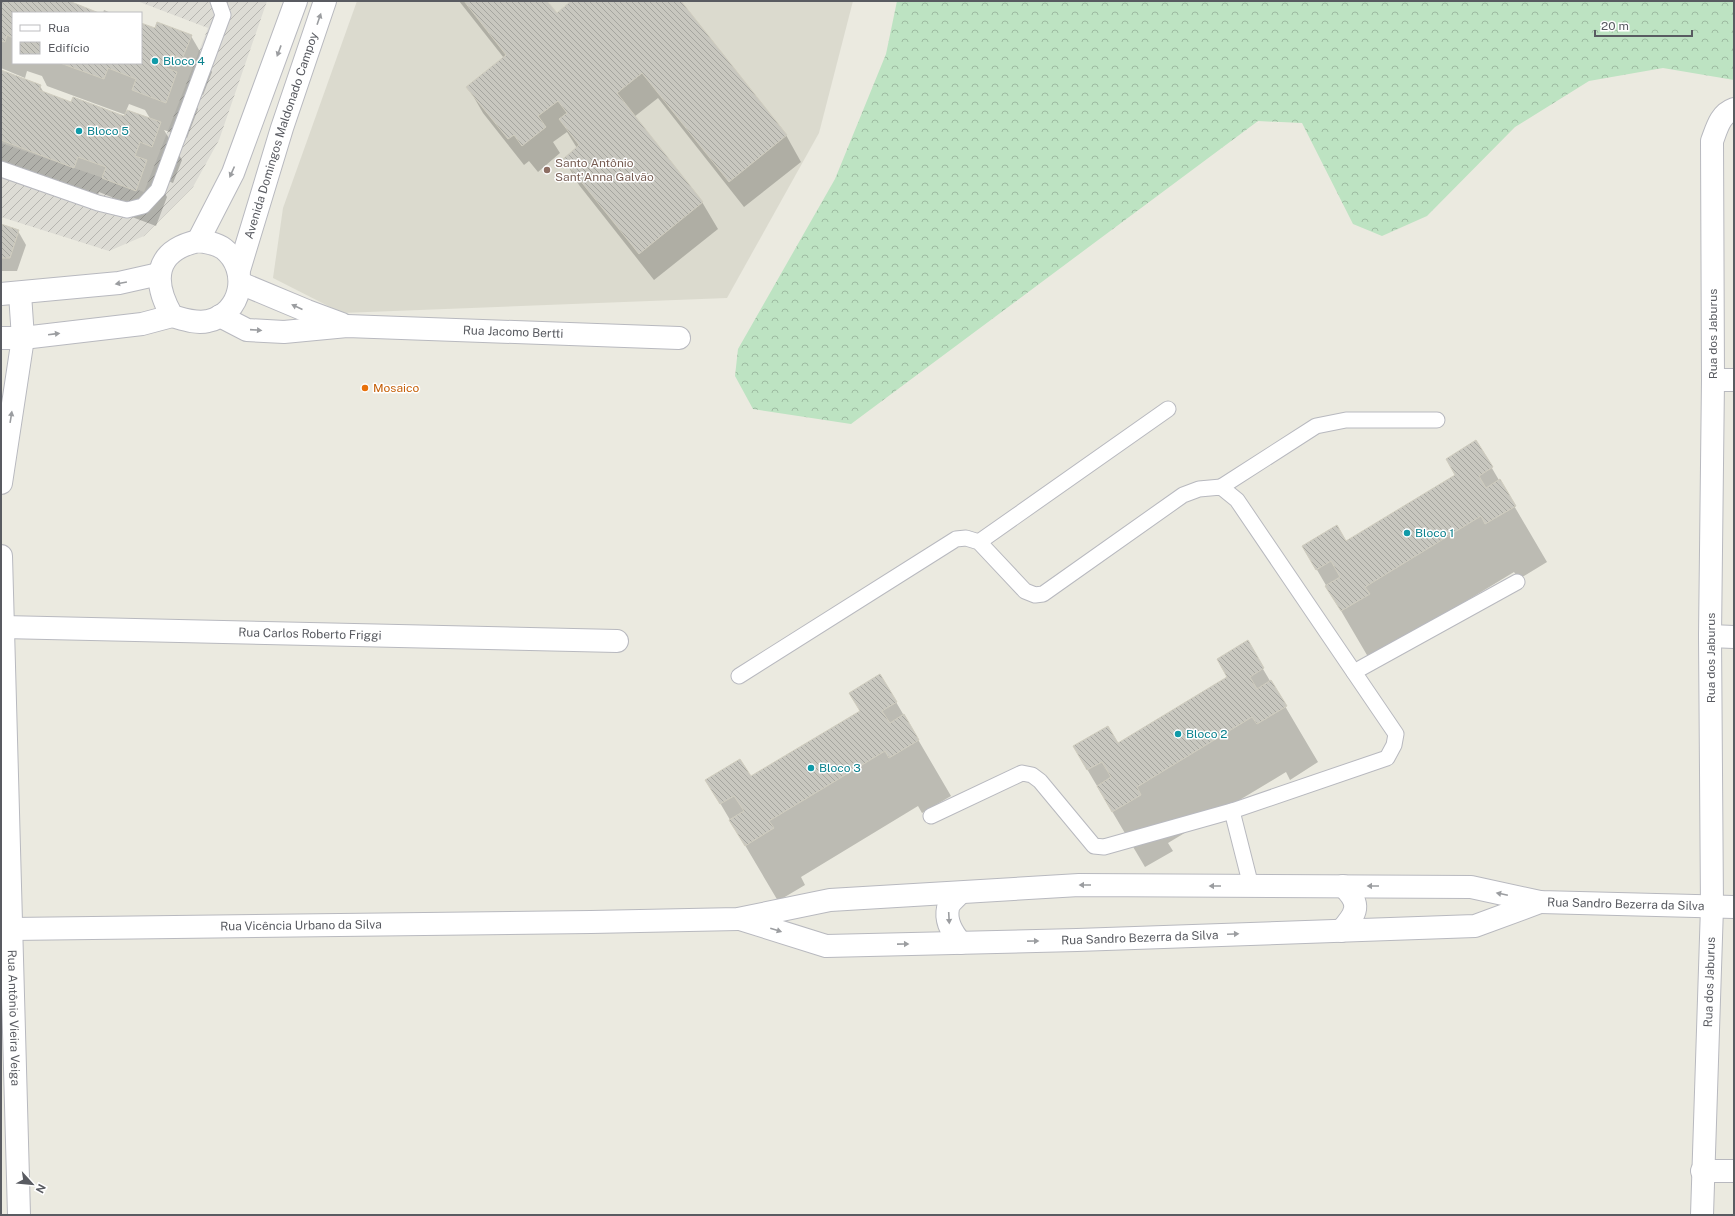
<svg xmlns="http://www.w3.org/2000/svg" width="1735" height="1216" font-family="'Public Sans',sans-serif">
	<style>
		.industrial { fill: url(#industrial-furrows) }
		.education { fill: #dbdace }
		.forest { fill: url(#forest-crowns) }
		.shadow { fill: #0003; fill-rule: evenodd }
		.building { fill: url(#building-back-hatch); stroke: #d0cdbf }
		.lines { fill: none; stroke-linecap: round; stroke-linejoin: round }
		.lane-casing { stroke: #b8b9bf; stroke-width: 17 }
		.street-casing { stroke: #b8b9bf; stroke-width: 24 }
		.lane { stroke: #fff; stroke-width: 15 }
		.street { stroke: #fff; stroke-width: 22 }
		.oneway { fill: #9b9da0 }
		.culture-dot { fill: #0f9aa8; stroke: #fff; stroke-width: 1.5 }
		.education-dot { fill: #8d6e63; stroke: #fff; stroke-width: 1.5 }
		.food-dot { fill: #e8710a; stroke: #fff; stroke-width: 1.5 }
		.labels { text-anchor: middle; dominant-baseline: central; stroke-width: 3; stroke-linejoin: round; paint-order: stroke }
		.culture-label { font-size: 12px; fill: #0d838f; stroke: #fff; text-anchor: start }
		.street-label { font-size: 12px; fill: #595b61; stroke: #fff }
		.education-label { font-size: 12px; fill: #785e54; stroke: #fff; text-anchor: start }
		.food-label { font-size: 12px; fill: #c56008; stroke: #fff; text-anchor: start }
	</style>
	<defs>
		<pattern id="industrial-furrows" width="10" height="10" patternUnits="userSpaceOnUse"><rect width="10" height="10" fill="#dddcd5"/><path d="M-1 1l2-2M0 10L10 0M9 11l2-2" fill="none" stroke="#b6b5b0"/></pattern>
		<pattern id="forest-crowns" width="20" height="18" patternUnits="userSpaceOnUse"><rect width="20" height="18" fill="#bde3c2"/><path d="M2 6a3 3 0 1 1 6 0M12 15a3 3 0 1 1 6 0" fill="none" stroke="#9dbba1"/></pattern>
		<pattern id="building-back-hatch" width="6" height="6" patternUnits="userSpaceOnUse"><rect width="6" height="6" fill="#c8c7bf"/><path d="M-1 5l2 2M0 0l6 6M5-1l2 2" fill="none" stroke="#a5a59f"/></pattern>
	</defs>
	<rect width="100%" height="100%" fill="#ebeae0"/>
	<path class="industrial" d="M137,1H267L219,140L193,187L144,236L109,251L1,217V143L144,192L208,28Z"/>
	<path class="education" d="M357,1H853L819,133L727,298L342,313L273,278L283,208Z"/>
	<path class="forest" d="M897,1H1734V80L1663,68L1589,81L1515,127L1427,216L1382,236L1353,224L1302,123L1258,121L851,424L753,409L735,376L738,349L835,179L886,54Z"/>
	<g class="shadow">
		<path d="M1,1H72L74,5L96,13H13V63H141V24L155,29L191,36L212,72L203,95L192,90L190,95L198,109L187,138L164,130L182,160L173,183L161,178L159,183L167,197L156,226L124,214L114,198L99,192L95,203L17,174L11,165L1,161V71L40,86L44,93L72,104L125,118L126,115L47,86L42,76L27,71L25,78L1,68ZM129,104L145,110L151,120L126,111Z"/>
		<path d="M459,1H546L556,14L573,1H679L786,135L801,162L744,207L658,98L634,117L702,202L718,229L654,280L579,185L564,159L577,148L567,132L553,142L560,153L538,172L529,161L524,165L483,113L468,87L504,58Z"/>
		<path d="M104,10L111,13H103Z"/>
		<path d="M1,226L18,231L26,245L17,271H1Z"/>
		<path d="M1476,441L1547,562L1519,579L1514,572L1397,643L1374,667L1303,546L1346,542L1456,475Z"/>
		<path d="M1247,642L1318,762L1290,780L1286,772L1168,843L1173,851L1145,867L1074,747L1118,744L1228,677Z"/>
		<path d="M896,702L951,796L922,813L918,806L801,877L805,885L778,901L707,781L750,778Z"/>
	</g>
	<g class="building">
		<path d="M1,1H69L99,13H13V38L7,35L5,42L1,41Z"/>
		<path d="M464,1H547L557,13L571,1H681L787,135L729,182L642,73L617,93L703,202L639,254L563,159L579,145L559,119L567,113L558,101L538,116L546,127L522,146L514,135L508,139L466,87L506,55Z"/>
		<path d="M157,22L192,35L182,59L171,54L166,68L177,72L166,103L132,90L136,79L108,68L104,79L60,63H141V23L155,28Z"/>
		<path d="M1,70L41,85L39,90L71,102L73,97L124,116L127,110L161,122L152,147L140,142L135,156L147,160L136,191L102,178L106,167L78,157L74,168L1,140Z"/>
		<path d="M1,224L19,230L10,258H1Z"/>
		<path d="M1476,440L1493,467L1479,476L1486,488L1500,479L1516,506L1485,524L1481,516L1365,587L1370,594L1341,611L1325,586L1340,577L1331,561L1316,570L1302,546L1337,525L1346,541L1455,475L1446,459Z"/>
		<path d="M1248,640L1264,668L1250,677L1257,689L1271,680L1287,706L1257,724L1252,717L1137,787L1141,795L1112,812L1097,786L1111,777L1102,762L1087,770L1073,746L1108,726L1118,743L1227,677L1217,659Z"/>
		<path d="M880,674L897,702L882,711L890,723L904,714L919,740L889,758L885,751L769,821L774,828L745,846L729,820L744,811L734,796L720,804L705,780L740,759L751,776L860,711L849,693Z"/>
	</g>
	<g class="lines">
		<g class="lane-casing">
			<g id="lane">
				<path d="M1,169L98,203L127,210L143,206L158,190L223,15L218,1"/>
				<path d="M1221,487L1316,426L1346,420H1437"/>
				<path d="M979,542L1168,409"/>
				<path d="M1354,672L1517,582"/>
				<path d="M739,676L956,539L966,538L979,542L1025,591L1035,595L1043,594L1183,495L1199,489L1221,487L1237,500L1396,734L1394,745L1387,758L1232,811L1104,847L1094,846L1040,781L1032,775L1022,773L931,816"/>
				<path d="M1232,811L1251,886"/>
			</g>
		</g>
		<g class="street-casing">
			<g id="street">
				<path d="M198,241L233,173L296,1"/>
				<path d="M198,241C207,242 216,243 224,249C250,270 242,314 208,321C196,324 183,319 172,316C152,281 154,251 198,241Z"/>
				<path id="s1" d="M239,270L282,128L325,1"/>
				<path d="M240,283L307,311L342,324"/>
				<path d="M1,294L119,283L159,274"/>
				<path id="s2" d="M220,316L247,330L284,332L347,326L679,338"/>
				<path d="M1,338H23L142,324L172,316"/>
				<path d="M1713,380H1734"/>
				<path d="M1,483L23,338L20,294"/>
				<path id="s3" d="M1,556L19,1215"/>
				<path id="s4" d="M3,627L617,641"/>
				<path d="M1710,636L1734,637"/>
				<path d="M960,893C956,897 949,903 948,908C945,922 952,933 961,943"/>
				<path id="s5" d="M740,919L826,946L1077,940L1475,926L1540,902"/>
				<path id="s6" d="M11,929L591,922L738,919L830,900L1079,885L1471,887L1540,902L1734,907"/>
				<path d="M1341,931C1357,913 1362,904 1343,886"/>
				<path d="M1702,1171H1734"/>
				<path id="s7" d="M1702,1215L1712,907L1710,636L1713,380L1712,141C1717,128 1720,114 1734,109"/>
			</g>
		</g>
		<use href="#lane" class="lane"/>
		<use href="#street" class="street"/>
	</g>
	<defs><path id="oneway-solid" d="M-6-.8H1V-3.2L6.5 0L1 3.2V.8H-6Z"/></defs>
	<g class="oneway">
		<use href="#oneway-solid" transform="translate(319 19) rotate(-71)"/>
		<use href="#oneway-solid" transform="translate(279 51) rotate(110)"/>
		<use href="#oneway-solid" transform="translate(232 172) rotate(114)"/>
		<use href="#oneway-solid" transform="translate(121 283) rotate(170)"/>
		<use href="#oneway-solid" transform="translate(297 307) rotate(-156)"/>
		<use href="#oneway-solid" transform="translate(256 330) rotate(4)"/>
		<use href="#oneway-solid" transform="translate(54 334) rotate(-7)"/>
		<use href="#oneway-solid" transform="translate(11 417) rotate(-81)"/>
		<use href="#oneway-solid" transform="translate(1085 885) rotate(-180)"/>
		<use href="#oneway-solid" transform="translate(1215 886) rotate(-180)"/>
		<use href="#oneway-solid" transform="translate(1373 886) rotate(-180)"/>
		<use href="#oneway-solid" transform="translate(1502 894) rotate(-168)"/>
		<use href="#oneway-solid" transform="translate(949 918) rotate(87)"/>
		<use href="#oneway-solid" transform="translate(776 930) rotate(17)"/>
		<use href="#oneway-solid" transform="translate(1233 934) rotate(-2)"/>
		<use href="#oneway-solid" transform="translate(1033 941) rotate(-1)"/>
		<use href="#oneway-solid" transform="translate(903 944) rotate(-1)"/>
	</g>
	<g class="culture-dot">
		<circle cx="155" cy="61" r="4"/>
		<circle cx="79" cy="131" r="4"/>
		<circle cx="1407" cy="533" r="4"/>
		<circle cx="1178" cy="734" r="4"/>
		<circle cx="811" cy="768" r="4"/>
	</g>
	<circle class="education-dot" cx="547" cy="170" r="4"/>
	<circle class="food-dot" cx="365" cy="388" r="4"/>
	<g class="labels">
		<g class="culture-label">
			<text x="163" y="61">Bloco 4</text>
			<text x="87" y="131">Bloco 5</text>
			<text x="1415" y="533">Bloco 1</text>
			<text x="1186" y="734">Bloco 2</text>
			<text x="819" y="768">Bloco 3</text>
		</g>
		<g class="street-label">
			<text stroke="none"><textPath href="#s1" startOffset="141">Avenida Domingos Maldonado Campoy</textPath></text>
			<text stroke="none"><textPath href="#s2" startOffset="297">Rua Jacomo Bertti</textPath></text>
			<text transform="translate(1713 334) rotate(-90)">Rua dos Jaburus</text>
			<text stroke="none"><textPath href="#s4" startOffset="307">Rua Carlos Roberto Friggi</textPath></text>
			<text transform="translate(1711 658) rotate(-90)">Rua dos Jaburus</text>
			<text stroke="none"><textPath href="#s6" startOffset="1619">Rua Sandro Bezerra da Silva</textPath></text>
			<text stroke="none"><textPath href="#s6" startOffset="290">Rua Vicência Urbano da Silva</textPath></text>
			<text stroke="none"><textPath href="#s5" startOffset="404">Rua Sandro Bezerra da Silva</textPath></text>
			<text stroke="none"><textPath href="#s7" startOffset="233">Rua dos Jaburus</textPath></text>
			<text stroke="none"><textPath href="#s3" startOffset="462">Rua Antônio Vieira Veiga</textPath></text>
		</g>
		<g class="education-label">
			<text x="555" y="163">Santo Antônio<tspan x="555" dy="14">Sant'Anna Galvão</tspan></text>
		</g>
		<g class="food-label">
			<text x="373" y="388">Mosaico</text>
		</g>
	</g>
	<rect width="1735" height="1216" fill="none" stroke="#595b61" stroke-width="4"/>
	<rect x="12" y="12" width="130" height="52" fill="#ffffff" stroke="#bdbdc0"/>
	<rect x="20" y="25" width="20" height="6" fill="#ffffff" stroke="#bdbdc0"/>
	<text x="48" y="32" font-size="12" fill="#595b61">Rua</text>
	<rect x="20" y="42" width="20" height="12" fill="url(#building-back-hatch)" stroke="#bdbdc0"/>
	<text x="48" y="52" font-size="12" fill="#595b61">Edifício</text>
	<g transform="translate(32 1184) rotate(117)" stroke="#ffffff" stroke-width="3" paint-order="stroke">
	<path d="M0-3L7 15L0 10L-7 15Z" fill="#595b61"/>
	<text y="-6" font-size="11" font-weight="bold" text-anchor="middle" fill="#595b61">N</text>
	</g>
	<path d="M1595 30v6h97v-6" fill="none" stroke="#595b61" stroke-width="2"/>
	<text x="1601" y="30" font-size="12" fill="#595b61" stroke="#ffffff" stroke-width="3" paint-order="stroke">20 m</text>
</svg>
